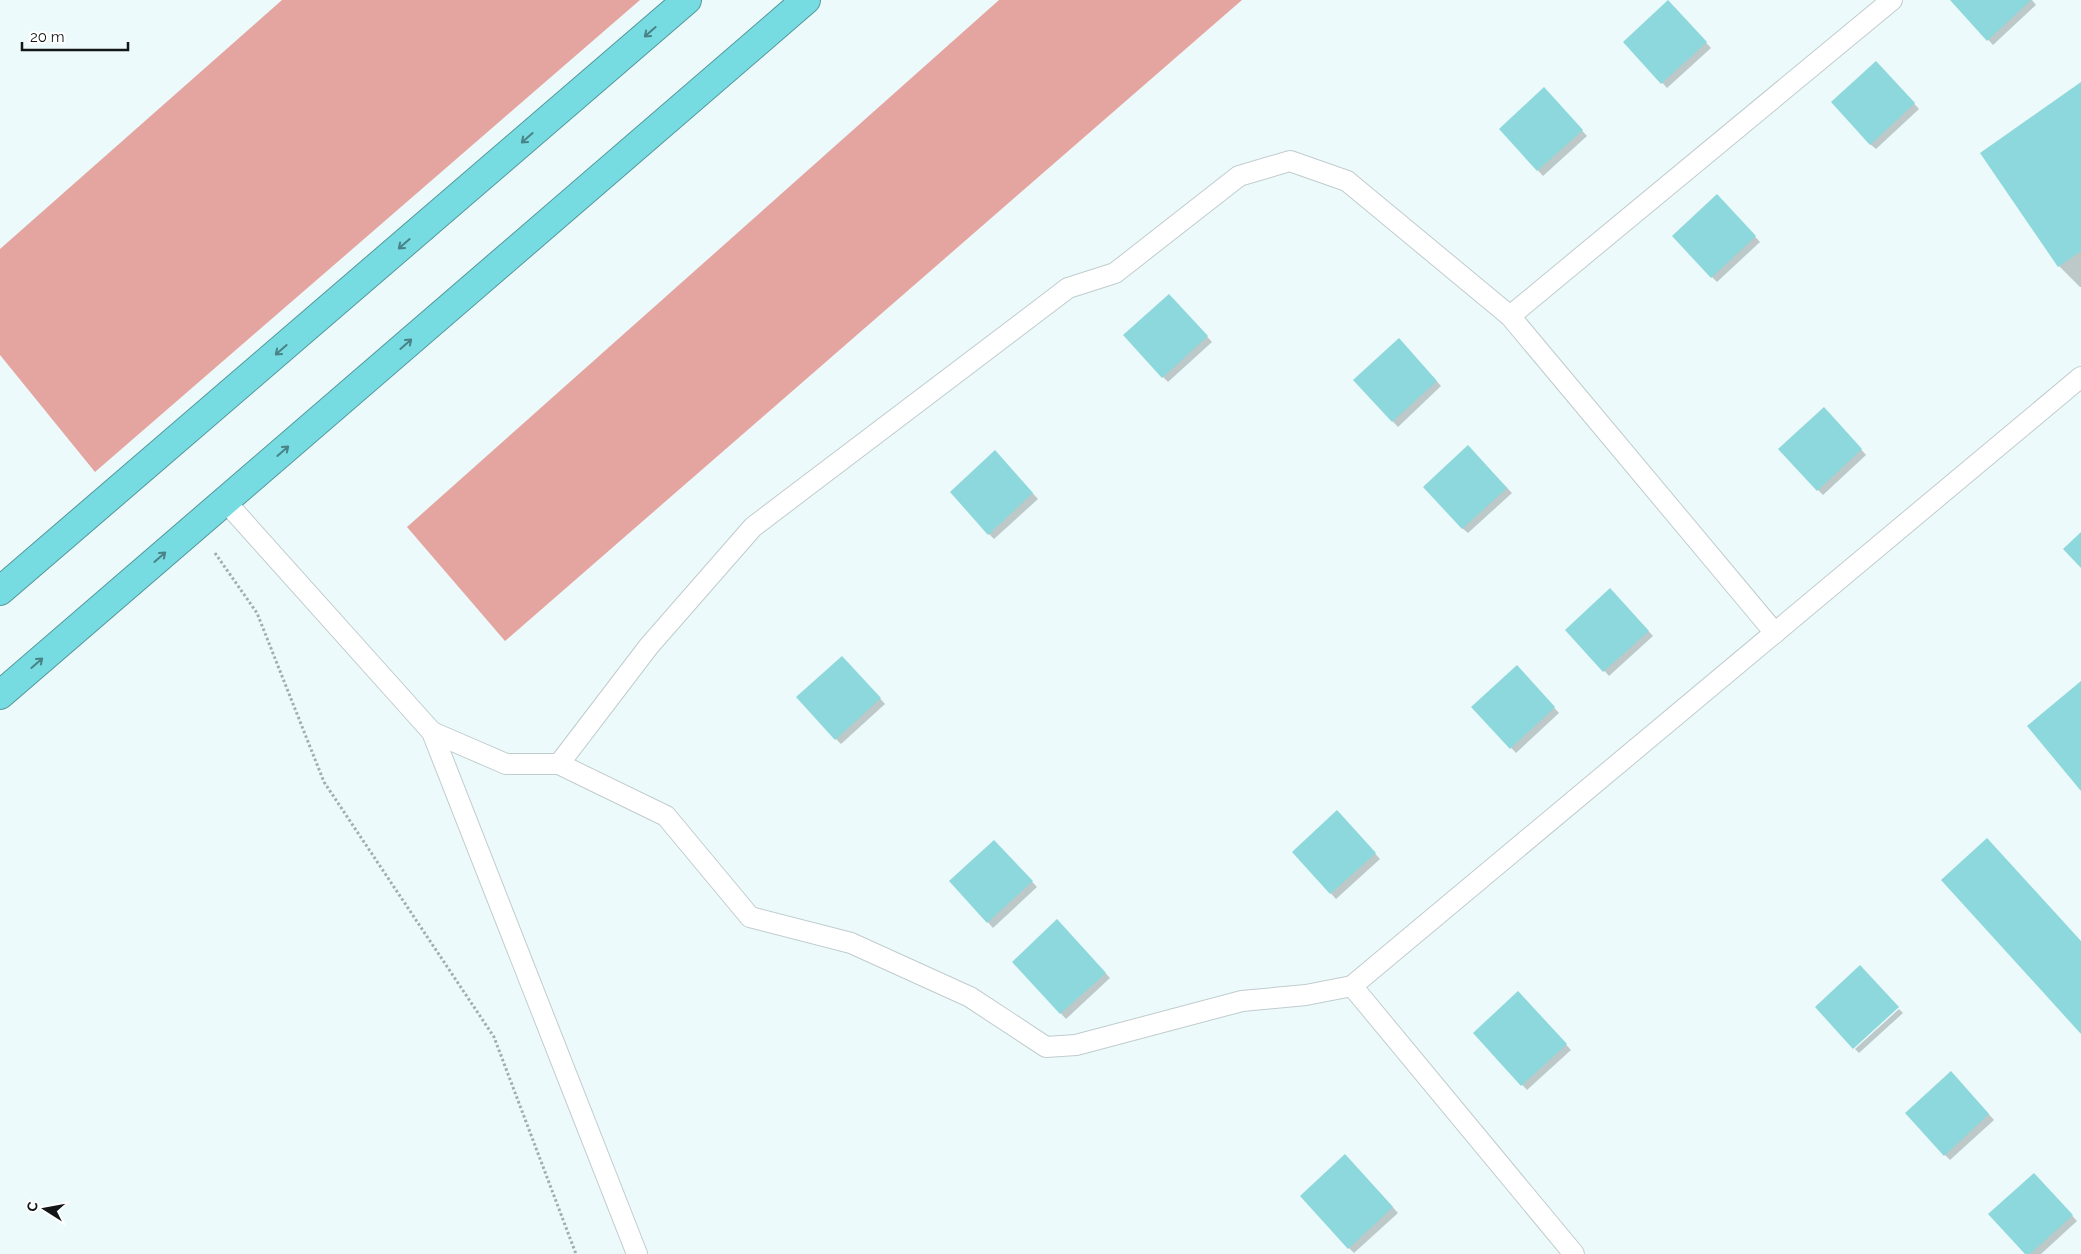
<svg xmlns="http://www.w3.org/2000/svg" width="2081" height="1254" font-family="Raleway,sans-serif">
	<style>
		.forest { fill: #e4a5a1 }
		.shadow { fill: #0003 }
		.building { fill: #8cd8dc }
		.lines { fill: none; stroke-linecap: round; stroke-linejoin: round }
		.lane-casing { stroke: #c0cccd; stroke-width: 22 }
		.highway-casing { stroke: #53979b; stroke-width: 30 }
		.path { stroke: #a3adae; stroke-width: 3; stroke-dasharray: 2.5 2.5; stroke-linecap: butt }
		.lane { stroke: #fff; stroke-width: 20 }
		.highway { stroke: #76dce2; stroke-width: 28 }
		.oneway { stroke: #498386 }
	</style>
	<rect width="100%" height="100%" fill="#edfafb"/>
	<g class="forest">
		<path d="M282,0H640L95,472L0,355V249Z"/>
		<path d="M999,0H1242L505,641L407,527Z"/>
	</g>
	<g class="shadow">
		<path d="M1952,0H2032L2036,5L1993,45Z"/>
		<path d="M1673,7L1711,48L1667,88L1625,42Z"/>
		<path d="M1881,67L1919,109L1876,149L1870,144Z"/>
		<path d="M2081,85V287H2080L2059,266L1981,153Z"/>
		<path d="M1549,94L1587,136L1543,176L1500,129Z"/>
		<path d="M1722,201L1760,242L1717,282L1712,277Z"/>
		<path d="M1174,300L1212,342L1168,382L1163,377Z"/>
		<path d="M1404,345L1441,386L1398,427L1354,380Z"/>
		<path d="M1829,413L1866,455L1823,495L1818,490Z"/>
		<path d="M1473,452L1512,493L1468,533L1462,528Z"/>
		<path d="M1000,457L1038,499L994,539L989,534Z"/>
		<path d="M1615,595L1653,636L1609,676L1567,630Z"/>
		<path d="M847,662L885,704L841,744L836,739Z"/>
		<path d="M1522,672L1559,713L1516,753L1473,707Z"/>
		<path d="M1342,817L1380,859L1336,899L1293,852Z"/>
		<path d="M999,846L1037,887L993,928L951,881Z"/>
		<path d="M1062,926L1110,978L1066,1019L1014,962Z"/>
		<path d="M1523,998L1571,1050L1527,1090L1475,1033Z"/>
		<path d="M1899,1009L1903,1013L1859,1053L1855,1049Z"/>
		<path d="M1956,1078L1994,1120L1950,1160L1945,1155Z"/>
		<path d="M1350,1160L1398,1213L1354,1253L1349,1248Z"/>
		<path d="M2039,1179L2077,1221L2041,1254H2026Z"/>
	</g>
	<g class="building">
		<path d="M1668,0L1707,42L1661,84L1623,42Z"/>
		<path d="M1950,0H2031L1987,41Z"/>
		<path d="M1876,61L1915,103L1870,145L1831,102Z"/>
		<path d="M2081,82V251L2058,267L1980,153Z"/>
		<path d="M1544,87L1583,130L1537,171L1499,129Z"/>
		<path d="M1717,194L1756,236L1711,278L1672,236Z"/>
		<path d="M1169,294L1208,336L1162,378L1123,335Z"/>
		<path d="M1399,338L1437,381L1392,422L1353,380Z"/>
		<path d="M1824,407L1862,449L1817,491L1778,449Z"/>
		<path d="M1468,445L1507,488L1462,529L1423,487Z"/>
		<path d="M995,450L1033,493L988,535L950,492Z"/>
		<path d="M2081,532V568L2063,549Z"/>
		<path d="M1610,588L1649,631L1603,672L1565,630Z"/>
		<path d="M842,656L881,698L835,740L796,697Z"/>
		<path d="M1517,665L1555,707L1510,749L1471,707Z"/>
		<path d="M2081,681V791L2027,726Z"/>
		<path d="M1337,810L1376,853L1330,894L1292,852Z"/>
		<path d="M1987,838L2081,941V1034L1941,880Z"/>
		<path d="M994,840L1033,881L987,923L949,881Z"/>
		<path d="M1057,919L1106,973L1060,1014L1012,962Z"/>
		<path d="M1860,965L1899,1007L1853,1049L1815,1007Z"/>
		<path d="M1518,991L1567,1044L1521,1086L1473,1033Z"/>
		<path d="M1951,1071L1989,1114L1944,1156L1905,1113Z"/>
		<path d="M1345,1154L1393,1207L1348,1249L1300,1196Z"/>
		<path d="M2034,1173L2073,1215L2030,1254H2025L1988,1214Z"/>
	</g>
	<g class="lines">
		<g class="lane-casing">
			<g id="lane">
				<path d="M1510,316L1892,0"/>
				<path d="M225,501L432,732L637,1254"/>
				<path d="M432,732L506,764H559L666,816L750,917L851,943L970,997L1046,1047L1076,1045L1242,1001L1306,995L1352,986L1574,1254"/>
				<path d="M559,764L649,646L753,527L1068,288L1115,273L1239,176L1290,161L1347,181L1510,316L1775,633"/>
				<path d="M1352,986L2081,377"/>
			</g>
		</g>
		<g class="highway-casing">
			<g id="highway">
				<path d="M0,591L687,0"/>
				<path d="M0,695L806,0"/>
			</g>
		</g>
		<path class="path" d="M215,553L257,613L324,782L494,1037L576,1254"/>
		<use href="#lane" class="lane"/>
		<use href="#highway" class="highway"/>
	</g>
	<defs><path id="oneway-shaft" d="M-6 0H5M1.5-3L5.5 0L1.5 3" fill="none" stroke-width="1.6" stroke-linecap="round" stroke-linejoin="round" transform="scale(1.25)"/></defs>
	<g class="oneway">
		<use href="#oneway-shaft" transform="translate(650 32) rotate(139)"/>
		<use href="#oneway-shaft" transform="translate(527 138) rotate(139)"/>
		<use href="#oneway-shaft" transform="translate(404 244) rotate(139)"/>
		<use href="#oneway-shaft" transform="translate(406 344) rotate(-41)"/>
		<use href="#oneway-shaft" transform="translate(281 350) rotate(139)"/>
		<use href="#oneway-shaft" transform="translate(283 451) rotate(-41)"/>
		<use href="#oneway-shaft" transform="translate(160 557) rotate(-41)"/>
		<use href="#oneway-shaft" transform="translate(37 663) rotate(-41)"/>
	</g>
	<g transform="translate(45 1209) rotate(281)" stroke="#ffffff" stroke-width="4" paint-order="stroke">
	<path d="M0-4L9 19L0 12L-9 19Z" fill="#121616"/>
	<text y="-8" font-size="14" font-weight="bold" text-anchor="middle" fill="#121616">С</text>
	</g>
	<path d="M22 42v8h106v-8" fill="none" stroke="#121616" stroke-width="2.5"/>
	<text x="30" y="42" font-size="15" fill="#121616" stroke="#ffffff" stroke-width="4" paint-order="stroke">20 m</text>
</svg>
